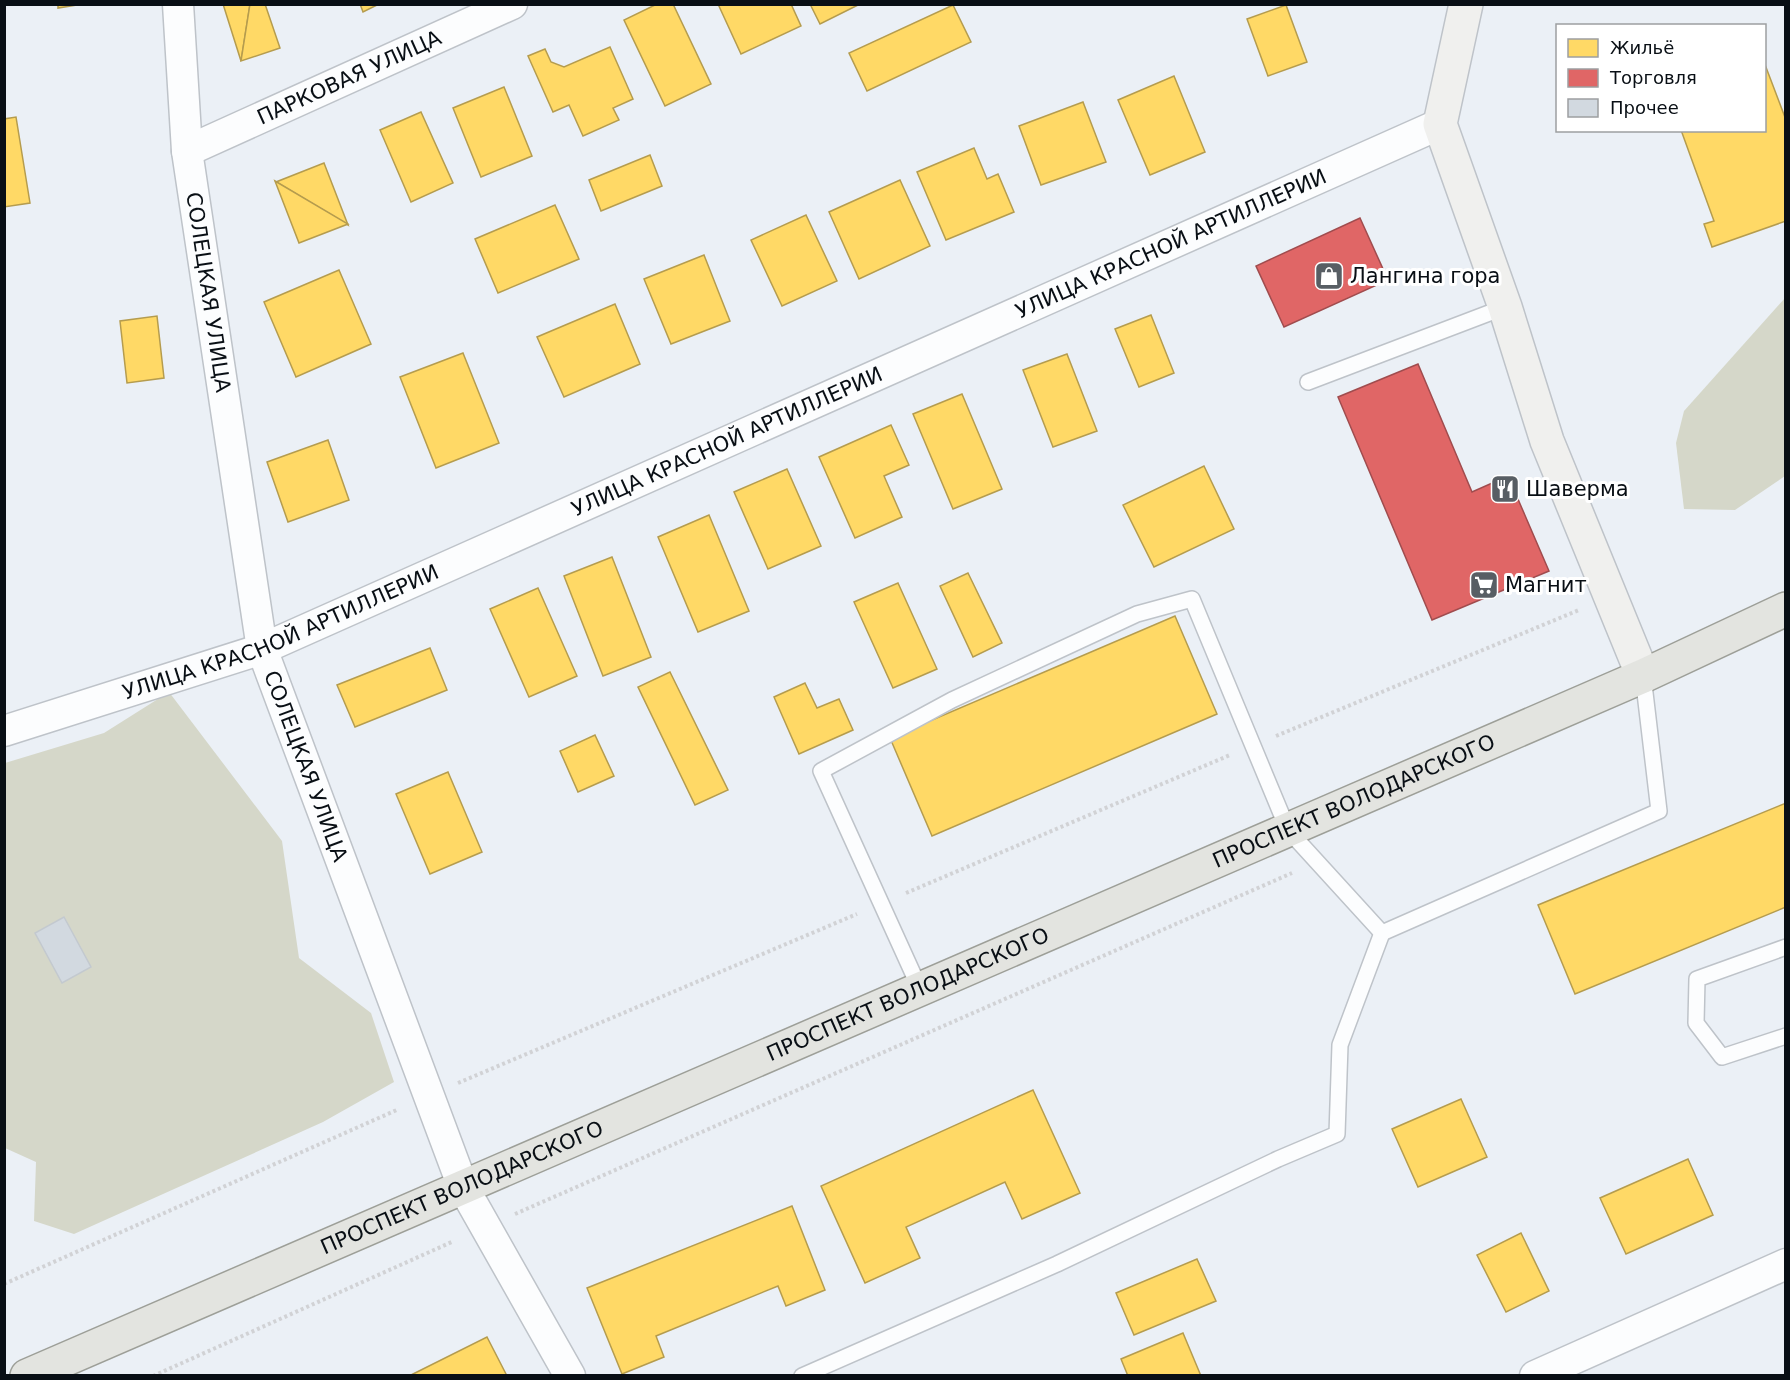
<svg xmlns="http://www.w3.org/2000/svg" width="1790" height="1380" font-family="'DejaVu Sans',sans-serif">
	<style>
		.forest { fill: #d5d7c9 }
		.homes { fill: #ffd966; stroke: #b59c4e; stroke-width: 1.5 }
		.shops { fill: #e06666; stroke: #a04c4e; stroke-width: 1.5 }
		.building { fill: #d2d9e0; stroke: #c3c9cf; stroke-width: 1.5 }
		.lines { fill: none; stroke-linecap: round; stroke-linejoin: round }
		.service-casing { stroke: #bec3c9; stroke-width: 18 }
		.minor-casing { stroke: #bec3c9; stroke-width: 33 }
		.secondary-casing { stroke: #bec3c9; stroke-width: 36 }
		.primary-casing { stroke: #9d9f98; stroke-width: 36 }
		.path { stroke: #d1d2d5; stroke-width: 4; stroke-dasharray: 3 3; stroke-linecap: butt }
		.service { stroke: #fcfdfe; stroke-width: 15 }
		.minor { stroke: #fcfdfe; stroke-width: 30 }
		.secondary { stroke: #f0f0ee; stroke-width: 33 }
		.primary { stroke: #e3e4e0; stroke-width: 33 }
		.labels { text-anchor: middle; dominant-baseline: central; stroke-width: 6; stroke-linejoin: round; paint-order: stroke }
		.street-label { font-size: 21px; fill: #090f15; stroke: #fff }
		.poi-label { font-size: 21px; fill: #090f15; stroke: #fff; text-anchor: start }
	</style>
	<rect width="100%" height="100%" fill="#ebf0f6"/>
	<g class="forest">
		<path d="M1785,298V476L1735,510L1684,509L1676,443L1684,411Z"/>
		<path d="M169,692L282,841L299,958L371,1013L394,1082L323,1122L74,1234L34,1221L36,1162L5,1148V763L104,733Z"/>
	</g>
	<g class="homes">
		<path d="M58,4H83L58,8Z"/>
		<path d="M223,4H250L241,61Z"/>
		<path d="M250,4H265L280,48L241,61Z"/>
		<path d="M360,4H379L363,12Z"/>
		<path d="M657,4H673L711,84L665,106L624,20Z"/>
		<path d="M718,4H791L801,26L741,54Z"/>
		<path d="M810,4H860L820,24Z"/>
		<path d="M953,5L971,42L867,91L849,53Z"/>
		<path d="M1286,5L1307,62L1268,76L1247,19Z"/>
		<path d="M610,47L633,99L613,108L619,120L583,136L569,105L553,112L528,56L545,49L551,62L564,67Z"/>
		<path d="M1764,62L1786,120V221L1712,247L1704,224L1714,221L1681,130H1764Z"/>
		<path d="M1174,76L1205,152L1150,175L1118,100Z"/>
		<path d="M504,87L532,156L481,177L453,108Z"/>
		<path d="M1083,102L1106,162L1041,185L1019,126Z"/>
		<path d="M421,112L453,183L411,202L380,130Z"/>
		<path d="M16,117L30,203L4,207V119Z"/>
		<path d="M974,148L987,179L998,174L1014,212L946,240L917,172Z"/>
		<path d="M650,155L662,186L601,211L589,180Z"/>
		<path d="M324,163L348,225L276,182Z"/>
		<path d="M900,180L930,246L859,279L829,212Z"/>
		<path d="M275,181L348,224L299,243Z"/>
		<path d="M555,205L579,259L498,293L475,239Z"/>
		<path d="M806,215L837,281L782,306L751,240Z"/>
		<path d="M704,255L730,321L671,344L644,279Z"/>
		<path d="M339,270L371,344L296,377L264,302Z"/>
		<path d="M615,304L640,364L564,397L537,337Z"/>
		<path d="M1151,315L1174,373L1139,387L1115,329Z"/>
		<path d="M157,316L164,378L127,383L120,321Z"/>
		<path d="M463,353L499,443L436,468L400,377Z"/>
		<path d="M1067,354L1097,431L1053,447L1023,370Z"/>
		<path d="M962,394L1002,489L953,509L913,414Z"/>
		<path d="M891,425L909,465L884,476L902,517L855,538L819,457Z"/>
		<path d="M328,440L349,500L288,522L267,462Z"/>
		<path d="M1204,466L1234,529L1154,567L1123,505Z"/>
		<path d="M787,469L821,546L768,569L734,492Z"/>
		<path d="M709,515L749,611L698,632L658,537Z"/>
		<path d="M612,557L651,657L603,676L564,576Z"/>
		<path d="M968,573L1002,643L973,657L940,586Z"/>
		<path d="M898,583L937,669L893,688L854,602Z"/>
		<path d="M538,588L577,676L529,697L490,609Z"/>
		<path d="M1175,616L1217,714L932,836L890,738Z"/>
		<path d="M430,648L447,690L355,727L337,685Z"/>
		<path d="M670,672L728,790L695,805L638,687Z"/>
		<path d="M805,683L817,708L839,699L853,730L799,754L774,697Z"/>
		<path d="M595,735L614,776L578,792L560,751Z"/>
		<path d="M448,772L482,852L430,874L396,794Z"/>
		<path d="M1786,803V907L1575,994L1538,905Z"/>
		<path d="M1033,1090L1080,1193L1022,1219L1005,1182L906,1227L920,1258L865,1283L821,1186Z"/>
		<path d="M1461,1099L1487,1157L1418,1187L1392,1129Z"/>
		<path d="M1688,1159L1713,1215L1626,1254L1600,1198Z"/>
		<path d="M792,1206L825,1290L786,1306L778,1286L656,1336L664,1357L622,1374L587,1288Z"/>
		<path d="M1521,1233L1549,1291L1506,1312L1477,1255Z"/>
		<path d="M1197,1259L1216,1301L1134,1335L1116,1293Z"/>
		<path d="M1183,1333L1201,1376H1128L1121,1359Z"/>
		<path d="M487,1337L507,1376H409Z"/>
	</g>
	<g class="shops">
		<path d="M1360,218L1388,280L1284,327L1256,266Z"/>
		<path d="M1418,364L1472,492L1508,476L1549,571L1432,620L1338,397Z"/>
	</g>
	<path class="building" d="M64,917L91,967L62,983L35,933Z"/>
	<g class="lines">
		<g class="service-casing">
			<g id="service">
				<path d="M1308,382L1505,307"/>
				<path d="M1786,947L1697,979L1696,1023L1722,1057L1786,1036"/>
				<path d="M920,989L821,771L952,700L1137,614L1192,599L1288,830L1382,933L1659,811L1643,676"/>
				<path d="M802,1376L1057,1264L1278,1159L1337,1134L1340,1045L1382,933"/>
			</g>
		</g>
		<g class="minor-casing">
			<g id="minor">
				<path id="s1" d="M178,4L187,151L262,649L463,1187L570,1376"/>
				<path id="s2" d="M187,151L512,4"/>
				<path id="s3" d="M4,731L262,649L1440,124"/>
				<path d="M1535,1376L1786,1264"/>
			</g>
		</g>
		<g class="secondary-casing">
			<path id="secondary" d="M1466,4L1440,124L1505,307L1547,441L1643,676"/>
		</g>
		<g class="primary-casing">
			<g id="primary">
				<path id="s4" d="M27,1376L1643,676L1786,609"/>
			</g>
		</g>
		<g class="path">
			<path d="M1276,736L1579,610"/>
			<path d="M906,893L1230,755"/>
			<path d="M458,1083L857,914"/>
			<path d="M515,1214L1292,873"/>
			<path d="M4,1284L399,1109"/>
			<path d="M153,1376L454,1241"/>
		</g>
		<use href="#service" class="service"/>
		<use href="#minor" class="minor"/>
		<use href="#secondary" class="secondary"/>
		<use href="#primary" class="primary"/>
	</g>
	<defs>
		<g id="shop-square" transform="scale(1.5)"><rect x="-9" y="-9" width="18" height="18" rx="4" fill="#585e64" stroke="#fff"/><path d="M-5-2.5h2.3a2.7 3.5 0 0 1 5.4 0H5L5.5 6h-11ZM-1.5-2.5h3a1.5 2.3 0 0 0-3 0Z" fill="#fff"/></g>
		<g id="restaurant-square" transform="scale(1.5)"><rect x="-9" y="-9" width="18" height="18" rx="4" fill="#585e64" stroke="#fff"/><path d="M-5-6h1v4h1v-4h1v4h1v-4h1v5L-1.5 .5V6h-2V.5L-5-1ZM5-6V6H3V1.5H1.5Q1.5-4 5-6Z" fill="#fff"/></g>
		<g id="supermarket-square" transform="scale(1.5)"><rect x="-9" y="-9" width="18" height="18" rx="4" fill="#585e64" stroke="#fff"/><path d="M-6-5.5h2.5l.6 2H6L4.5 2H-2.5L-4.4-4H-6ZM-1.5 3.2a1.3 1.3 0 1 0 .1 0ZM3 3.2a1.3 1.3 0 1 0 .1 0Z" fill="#fff"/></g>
	</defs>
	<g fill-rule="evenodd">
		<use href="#shop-square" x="1329" y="276"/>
		<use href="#restaurant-square" x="1505" y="489"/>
		<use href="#supermarket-square" x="1484" y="585"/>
	</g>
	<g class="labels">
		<g class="street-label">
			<text stroke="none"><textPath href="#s2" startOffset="178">ПАРКОВАЯ УЛИЦА</textPath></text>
			<text stroke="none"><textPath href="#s3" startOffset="1266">УЛИЦА КРАСНОЙ АРТИЛЛЕРИИ</textPath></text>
			<text stroke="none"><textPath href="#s1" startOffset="290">СОЛЕЦКАЯ УЛИЦА</textPath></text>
			<text stroke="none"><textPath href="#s3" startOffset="780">УЛИЦА КРАСНОЙ АРТИЛЛЕРИИ</textPath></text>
			<text stroke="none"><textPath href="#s3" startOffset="294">УЛИЦА КРАСНОЙ АРТИЛЛЕРИИ</textPath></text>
			<text stroke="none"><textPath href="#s1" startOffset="776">СОЛЕЦКАЯ УЛИЦА</textPath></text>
			<text stroke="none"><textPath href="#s4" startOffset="1446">ПРОСПЕКТ ВОЛОДАРСКОГО</textPath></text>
			<text stroke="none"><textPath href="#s4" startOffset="960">ПРОСПЕКТ ВОЛОДАРСКОГО</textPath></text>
			<text stroke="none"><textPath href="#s4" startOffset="474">ПРОСПЕКТ ВОЛОДАРСКОГО</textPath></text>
		</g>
		<g class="poi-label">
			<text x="1350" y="276">Лангина гора</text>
			<text x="1526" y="489">Шаверма</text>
			<text x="1505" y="585">Магнит</text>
		</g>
	</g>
	<rect width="1790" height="1380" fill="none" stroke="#090f15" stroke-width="12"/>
	<rect x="1556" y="24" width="210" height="108" fill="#ffffff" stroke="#9d9fa1" stroke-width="1.5"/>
	<rect x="1568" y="39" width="30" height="18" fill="#ffd966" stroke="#9d9fa1" stroke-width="1.5"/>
	<text x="1610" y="54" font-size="18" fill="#090f15">Жильё</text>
	<rect x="1568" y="69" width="30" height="18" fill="#e06666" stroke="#9d9fa1" stroke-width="1.5"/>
	<text x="1610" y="84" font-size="18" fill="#090f15">Торговля</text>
	<rect x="1568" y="99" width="30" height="18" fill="#d2d9e0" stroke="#9d9fa1" stroke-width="1.5"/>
	<text x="1610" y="114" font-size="18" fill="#090f15">Прочее</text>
</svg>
